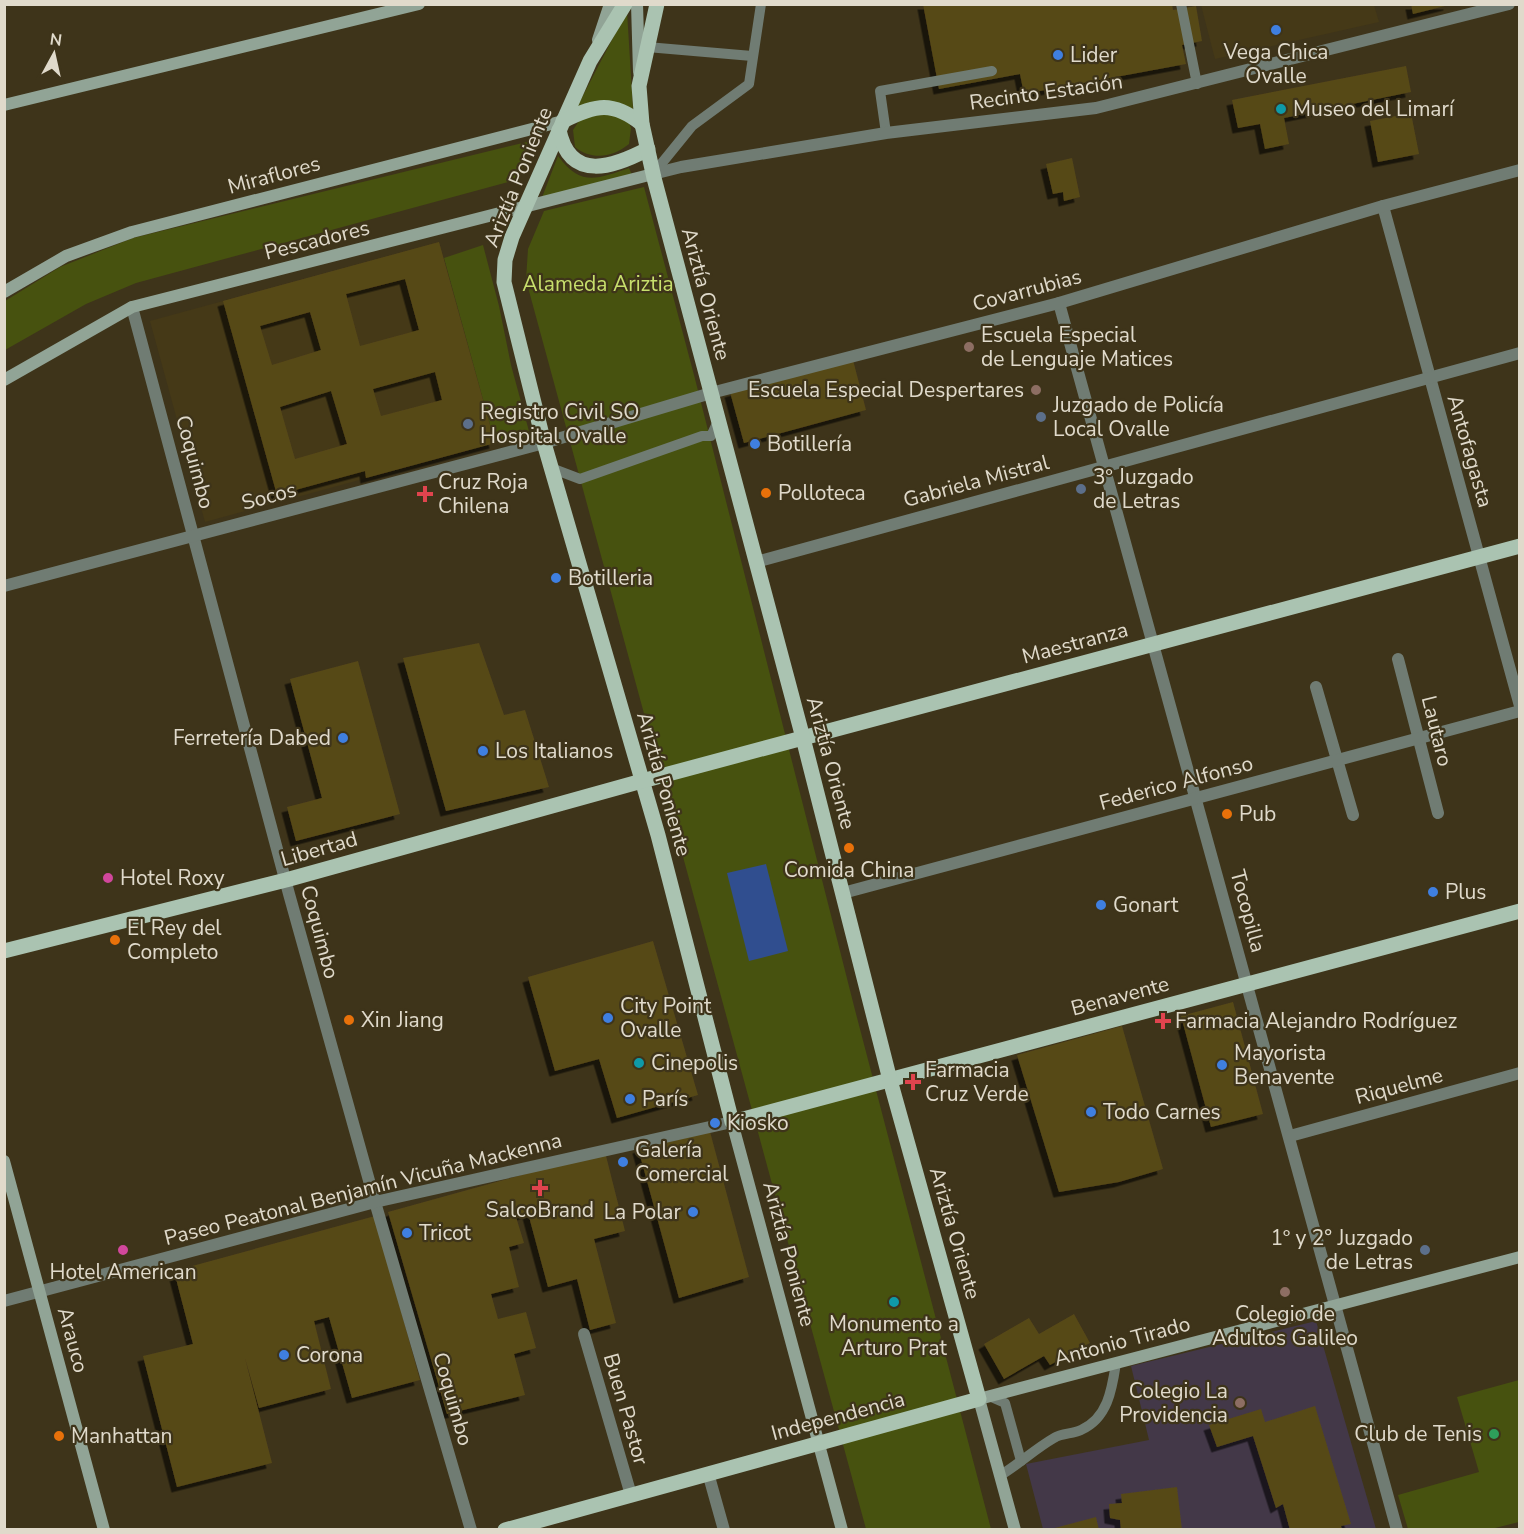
<svg xmlns="http://www.w3.org/2000/svg" width="1524" height="1534" font-family="'Nunito Sans',sans-serif">
	<style>
		.built { fill: #453917 }
		.education { fill: #433848 }
		.green { fill: #47520f }
		.water { fill: #304e8f }
		.building { fill: #574819; fill-rule: evenodd; filter: url(#shadow) }
		.lines { fill: none; stroke-linecap: round; stroke-linejoin: round }
		.lane { stroke: #707c73; stroke-width: 10 }
		.street { stroke: #707c73; stroke-width: 12 }
		.secondary { stroke: #91a496; stroke-width: 12 }
		.primary { stroke: #aac3b1; stroke-width: 15 }
		.shop-dot { fill: #3f7fe0; stroke: #3e341a; stroke-width: 2 }
		.culture-dot { fill: #0f9aa8; stroke: #3e341a; stroke-width: 2 }
		.education-dot { fill: #8d6e63; stroke: #3e341a; stroke-width: 2 }
		.service-dot { fill: #5c6f8a; stroke: #3e341a; stroke-width: 2 }
		.food-dot { fill: #e8710a; stroke: #3e341a; stroke-width: 2 }
		.health-dot { fill: #e0444e; stroke: #3e341a; stroke-width: 2 }
		.hotel-dot { fill: #d1479c; stroke: #3e341a; stroke-width: 2 }
		.leisure-dot { fill: #2e9e5b; stroke: #3e341a; stroke-width: 2 }
		.labels { text-anchor: middle; dominant-baseline: central; stroke-width: 4.5; stroke-linejoin: round; paint-order: stroke }
		.poi-label { font-size: 21px; fill: #e0dacb; stroke: #3e341a; text-anchor: start }
		.street-label { font-size: 21px; fill: #e0dacb; stroke: #3e341a }
		.park-label { font-size: 21px; fill: #c7df6c; stroke: #3e341a }
	</style>
	<defs>
		<filter id="shadow"><feDropShadow dx="-5.5" dy="5.5" stdDeviation="0" flood-color="#0009"/></filter>
	</defs>
	<rect width="100%" height="100%" fill="#3e341a"/>
	<g class="built">
		<path d="M1201,5H1374L1379,22L1215,59Z"/>
		<path d="M439,242L495,443L205,522L150,321Z"/>
	</g>
	<path class="education" d="M1316,1321L1376,1529H1043L1026,1464L1149,1440L1131,1366Z"/>
	<g class="green">
		<path d="M627,11L633,109C610,97 600,101 577,107Z"/>
		<path d="M599,112L627,118L631,128L629,144C613,157 592,161 575,147L573,130L581,118Z"/>
		<path d="M531,141L519,179L136,283L86,304L5,350V301L60,267L133,238Z"/>
		<path d="M558,156C581,187 597,179 629,168L632,175L541,200Z"/>
		<path d="M644,187L694,375L855,1010L991,1529H866L526,280L528,249L544,211Z"/>
		<path d="M483,245L499,306L511,365L530,435L495,443L444,258Z"/>
		<path d="M1519,1380V1522L1491,1529H1408L1398,1495L1479,1472L1457,1397Z"/>
	</g>
	<path class="water" d="M766,864L788,951L749,961L727,873Z"/>
	<g class="building">
		<path d="M923,4H1172L1173,10L1196,6L1202,41L1182,45L1186,64L1024,94L1020,74L939,89Z"/>
		<path d="M1411,4H1449V5L1413,14Z"/>
		<path d="M1406,66L1411,92L1284,118L1289,144L1265,149L1260,124L1238,128L1232,100Z"/>
		<path d="M1411,113L1419,154L1378,162L1370,121Z"/>
		<path d="M1072,158L1080,197L1064,201L1063,192L1053,194L1046,164Z"/>
		<path d="M439,242L495,443L366,478L365,471L277,495L223,301ZM405,279L419,330L360,346L346,294ZM310,312L321,350L272,365L260,326ZM435,372L442,400L381,416L373,389ZM331,391L347,444L295,459L280,407Z"/>
		<path d="M853,360L866,410L744,443L730,392Z"/>
		<path d="M479,643L504,715L525,710L549,787L446,811L403,658Z"/>
		<path d="M358,661L400,814L296,841L287,807L322,798L290,679Z"/>
		<path d="M653,941L698,1095L617,1118L599,1059L555,1071L528,977Z"/>
		<path d="M1233,1002L1263,1114L1211,1127L1181,1016Z"/>
		<path d="M1122,1026L1163,1169L1119,1182L1059,1192L1017,1055Z"/>
		<path d="M709,1128L749,1277L679,1298L638,1148Z"/>
		<path d="M605,1152L625,1231L594,1239L616,1323L590,1330L577,1279L548,1287L528,1213L516,1217L524,1243L509,1247L519,1287L491,1294L498,1319L526,1312L536,1348L514,1354L525,1395L447,1414L388,1212Z"/>
		<path d="M375,1216L420,1380L352,1398L329,1317L314,1321L331,1389L259,1408L245,1358L272,1463L177,1487L143,1356L193,1344L174,1271Z"/>
		<path d="M1074,1314L1090,1343L1050,1365L1044,1356L1004,1379L984,1344L1029,1318L1039,1334Z"/>
		<path d="M1315,1406L1351,1524L1341,1526L1342,1530H1290L1283,1504L1276,1508L1253,1436L1217,1447L1209,1425L1261,1409L1265,1422Z"/>
		<path d="M1177,1487L1182,1530H1121L1120,1520L1110,1518L1109,1504L1122,1503L1121,1494Z"/>
		<path d="M1096,1517L1099,1530H1051V1529Z"/>
	</g>
	<g class="lines">
		<g class="lane">
			<path d="M1181,4L1197,84"/>
			<path d="M647,47L752,56"/>
			<path d="M886,133L880,91L992,71"/>
			<path d="M653,174L692,126L749,84L761,4"/>
			<path d="M551,468L580,479L702,436H711L718,421"/>
			<path d="M989,1396L1005,1403L1021,1461"/>
			<path d="M1001,1475C1019,1464 1035,1449 1054,1438C1062,1433 1073,1434 1081,1430C1108,1418 1112,1389 1116,1363"/>
		</g>
		<g class="street">
			<path d="M653,174L681,167L886,133L1096,108L1509,4"/>
			<path d="M1383,206L1520,706"/>
			<path d="M1059,303L1397,1530"/>
			<path d="M132,307L289,894L375,1202L471,1530"/>
			<path d="M756,562L1520,353"/>
			<path d="M4,586L544,443L711,393L1059,303L1383,206L1520,170"/>
			<path d="M1398,659L1438,813"/>
			<path d="M1316,687L1353,815"/>
			<path d="M843,893L1520,711"/>
			<path d="M1290,1136L1520,1073"/>
			<path d="M4,1301L375,1202L732,1122"/>
			<path d="M584,1334L631,1495"/>
			<path d="M708,1473L724,1530"/>
		</g>
		<g class="secondary">
			<path d="M637,4L639,72"/>
			<path d="M598,40L610,4"/>
			<path d="M4,105L419,4"/>
			<path d="M4,292L66,256L132,232L563,121"/>
			<path d="M4,380L132,307L653,174"/>
			<path d="M732,1122L842,1530"/>
			<path d="M4,1161L104,1530"/>
			<path d="M1015,1530L979,1399L1520,1257"/>
		</g>
		<g class="primary">
			<path d="M625,4L590,61L512,237L505,260L504,282L544,443L658,835L732,1122L1520,911"/>
			<path d="M563,121C596,104 613,101 642,124"/>
			<path d="M559,130C570,183 614,167 648,149"/>
			<path d="M4,951L286,880L642,781L1520,546"/>
			<path d="M505,1530L979,1399L890,1080L803,738L654,178L642,124L639,86L657,4"/>
		</g>
	</g>
	<g class="shop-dot">
		<circle cx="1276" cy="30" r="6"/>
		<circle cx="1058" cy="55" r="6"/>
		<circle cx="755" cy="444" r="6"/>
		<circle cx="556" cy="578" r="6"/>
		<circle cx="343" cy="738" r="6"/>
		<circle cx="483" cy="751" r="6"/>
		<circle cx="1433" cy="892" r="6"/>
		<circle cx="1101" cy="905" r="6"/>
		<circle cx="608" cy="1018" r="6"/>
		<circle cx="1222" cy="1065" r="6"/>
		<circle cx="630" cy="1099" r="6"/>
		<circle cx="1091" cy="1112" r="6"/>
		<circle cx="715" cy="1123" r="6"/>
		<circle cx="623" cy="1162" r="6"/>
		<circle cx="693" cy="1212" r="6"/>
		<circle cx="407" cy="1233" r="6"/>
		<circle cx="284" cy="1355" r="6"/>
	</g>
	<g class="culture-dot">
		<circle cx="1281" cy="109" r="6"/>
		<circle cx="639" cy="1063" r="6"/>
		<circle cx="894" cy="1302" r="6"/>
	</g>
	<g class="education-dot">
		<circle cx="969" cy="347" r="6"/>
		<circle cx="1036" cy="390" r="6"/>
		<circle cx="1285" cy="1292" r="6"/>
		<circle cx="1240" cy="1403" r="6"/>
	</g>
	<g class="service-dot">
		<circle cx="1041" cy="417" r="6"/>
		<circle cx="468" cy="424" r="6"/>
		<circle cx="1081" cy="489" r="6"/>
		<circle cx="1425" cy="1250" r="6"/>
	</g>
	<g class="food-dot">
		<circle cx="766" cy="493" r="6"/>
		<circle cx="1227" cy="814" r="6"/>
		<circle cx="849" cy="848" r="6"/>
		<circle cx="115" cy="940" r="6"/>
		<circle cx="349" cy="1020" r="6"/>
		<circle cx="59" cy="1436" r="6"/>
	</g>
	<g class="health-dot">
		<path d="M422 485h6v6h6v6h-6v6h-6v-6h-6v-6h6z"/>
		<path d="M1160 1012h6v6h6v6h-6v6h-6v-6h-6v-6h6z"/>
		<path d="M910 1073h6v6h6v6h-6v6h-6v-6h-6v-6h6z"/>
		<path d="M537 1179h6v6h6v6h-6v6h-6v-6h-6v-6h6z"/>
	</g>
	<g class="hotel-dot">
		<circle cx="108" cy="878" r="6"/>
		<circle cx="123" cy="1250" r="6"/>
	</g>
	<circle class="leisure-dot" cx="1494" cy="1434" r="6"/>
	<g class="labels">
		<g class="poi-label">
			<text x="1276" y="52" text-anchor="middle">Vega Chica<tspan x="1276" dy="24">Ovalle</tspan></text>
			<text x="1070" y="55">Lider</text>
			<text x="1293" y="109">Museo del Limarí</text>
			<text x="981" y="335">Escuela Especial<tspan x="981" dy="24">de Lenguaje Matices</tspan></text>
			<text x="1024" y="390" text-anchor="end">Escuela Especial Despertares</text>
			<text x="1053" y="405">Juzgado de Policía<tspan x="1053" dy="24">Local Ovalle</tspan></text>
			<text x="480" y="412">Registro Civil SO<tspan x="480" dy="24">Hospital Ovalle</tspan></text>
			<text x="767" y="444">Botillería</text>
			<text x="1093" y="477">3º Juzgado<tspan x="1093" dy="24">de Letras</tspan></text>
			<text x="438" y="482">Cruz Roja<tspan x="438" dy="24">Chilena</tspan></text>
			<text x="778" y="493">Polloteca</text>
			<text x="568" y="578">Botilleria</text>
			<text x="331" y="738" text-anchor="end">Ferretería Dabed</text>
			<text x="495" y="751">Los Italianos</text>
			<text x="1239" y="814">Pub</text>
			<text x="849" y="870" text-anchor="middle">Comida China</text>
			<text x="120" y="878">Hotel Roxy</text>
			<text x="1445" y="892">Plus</text>
			<text x="1113" y="905">Gonart</text>
			<text x="127" y="928">El Rey del<tspan x="127" dy="24">Completo</tspan></text>
			<text x="620" y="1006">City Point<tspan x="620" dy="24">Ovalle</tspan></text>
			<text x="361" y="1020">Xin Jiang</text>
			<text x="1175" y="1021">Farmacia Alejandro Rodríguez</text>
			<text x="1234" y="1053">Mayorista<tspan x="1234" dy="24">Benavente</tspan></text>
			<text x="651" y="1063">Cinepolis</text>
			<text x="925" y="1070">Farmacia<tspan x="925" dy="24">Cruz Verde</tspan></text>
			<text x="642" y="1099">París</text>
			<text x="1103" y="1112">Todo Carnes</text>
			<text x="727" y="1123">Kiosko</text>
			<text x="635" y="1150">Galería<tspan x="635" dy="24">Comercial</tspan></text>
			<text x="540" y="1210" text-anchor="middle">SalcoBrand</text>
			<text x="681" y="1212" text-anchor="end">La Polar</text>
			<text x="419" y="1233">Tricot</text>
			<text x="1413" y="1238" text-anchor="end">1º y 2° Juzgado<tspan x="1413" dy="24">de Letras</tspan></text>
			<text x="123" y="1272" text-anchor="middle">Hotel American</text>
			<text x="1285" y="1314" text-anchor="middle">Colegio de<tspan x="1285" dy="24">Adultos Galileo</tspan></text>
			<text x="894" y="1324" text-anchor="middle">Monumento a<tspan x="894" dy="24">Arturo Prat</tspan></text>
			<text x="296" y="1355">Corona</text>
			<text x="1228" y="1391" text-anchor="end">Colegio La<tspan x="1228" dy="24">Providencia</tspan></text>
			<text x="1482" y="1434" text-anchor="end">Club de Tenis</text>
			<text x="71" y="1436">Manhattan</text>
		</g>
		<g class="street-label">
			<text transform="translate(1046 92) rotate(-8)">Recinto Estación</text>
			<text transform="translate(274 175) rotate(-15)">Miraflores</text>
			<text transform="translate(518 177) rotate(-68)">Ariztía Poniente</text>
			<text transform="translate(317 240) rotate(-14)">Pescadores</text>
			<text transform="translate(1027 290) rotate(-15)">Covarrubias</text>
			<text transform="translate(706 294) rotate(75)">Ariztía Oriente</text>
			<text transform="translate(1470 451) rotate(74)">Antofagasta</text>
			<text transform="translate(195 462) rotate(75)">Coquimbo</text>
			<text transform="translate(976 481) rotate(-15)">Gabriela Mistral</text>
			<text transform="translate(269 496) rotate(-15)">Socos</text>
			<text transform="translate(1075 643) rotate(-15)">Maestranza</text>
			<text transform="translate(1437 731) rotate(76)">Lautaro</text>
			<text transform="translate(831 763) rotate(75)">Ariztía Oriente</text>
			<text transform="translate(1176 783) rotate(-15)">Federico Alfonso</text>
			<text transform="translate(664 784) rotate(74)">Ariztía Poniente</text>
			<text transform="translate(319 849) rotate(-16)">Libertad</text>
			<text transform="translate(1248 911) rotate(75)">Tocopilla</text>
			<text transform="translate(320 932) rotate(75)">Coquimbo</text>
			<text transform="translate(1120 996) rotate(-15)">Benavente</text>
			<text transform="translate(1399 1086) rotate(-15)">Riquelme</text>
			<text transform="translate(363 1189) rotate(-14)">Paseo Peatonal Benjamín Vicuña Mackenna</text>
			<text transform="translate(955 1233) rotate(74)">Ariztía Oriente</text>
			<text transform="translate(789 1254) rotate(75)">Ariztía Poniente</text>
			<text transform="translate(73 1340) rotate(75)">Arauco</text>
			<text transform="translate(1122 1341) rotate(-15)">Antonio Tirado</text>
			<text transform="translate(453 1399) rotate(74)">Coquimbo</text>
			<text transform="translate(626 1409) rotate(74)">Buen Pastor</text>
			<text transform="translate(838 1416) rotate(-15)">Independencia</text>
		</g>
		<g class="park-label">
			<text x="598" y="284">Alameda Ariztia</text>
		</g>
	</g>
	<rect width="1524" height="1534" fill="none" stroke="#e0dacb" stroke-width="12"/>
	<g transform="translate(54 54) rotate(8)" stroke="#3e341a" stroke-width="4.5" paint-order="stroke">
	<path d="M0-4.5L10 22L0 15L-10 22Z" fill="#e0dacb"/>
	<text y="-9" font-size="16" font-weight="bold" text-anchor="middle" fill="#e0dacb">N</text>
	</g>
</svg>
